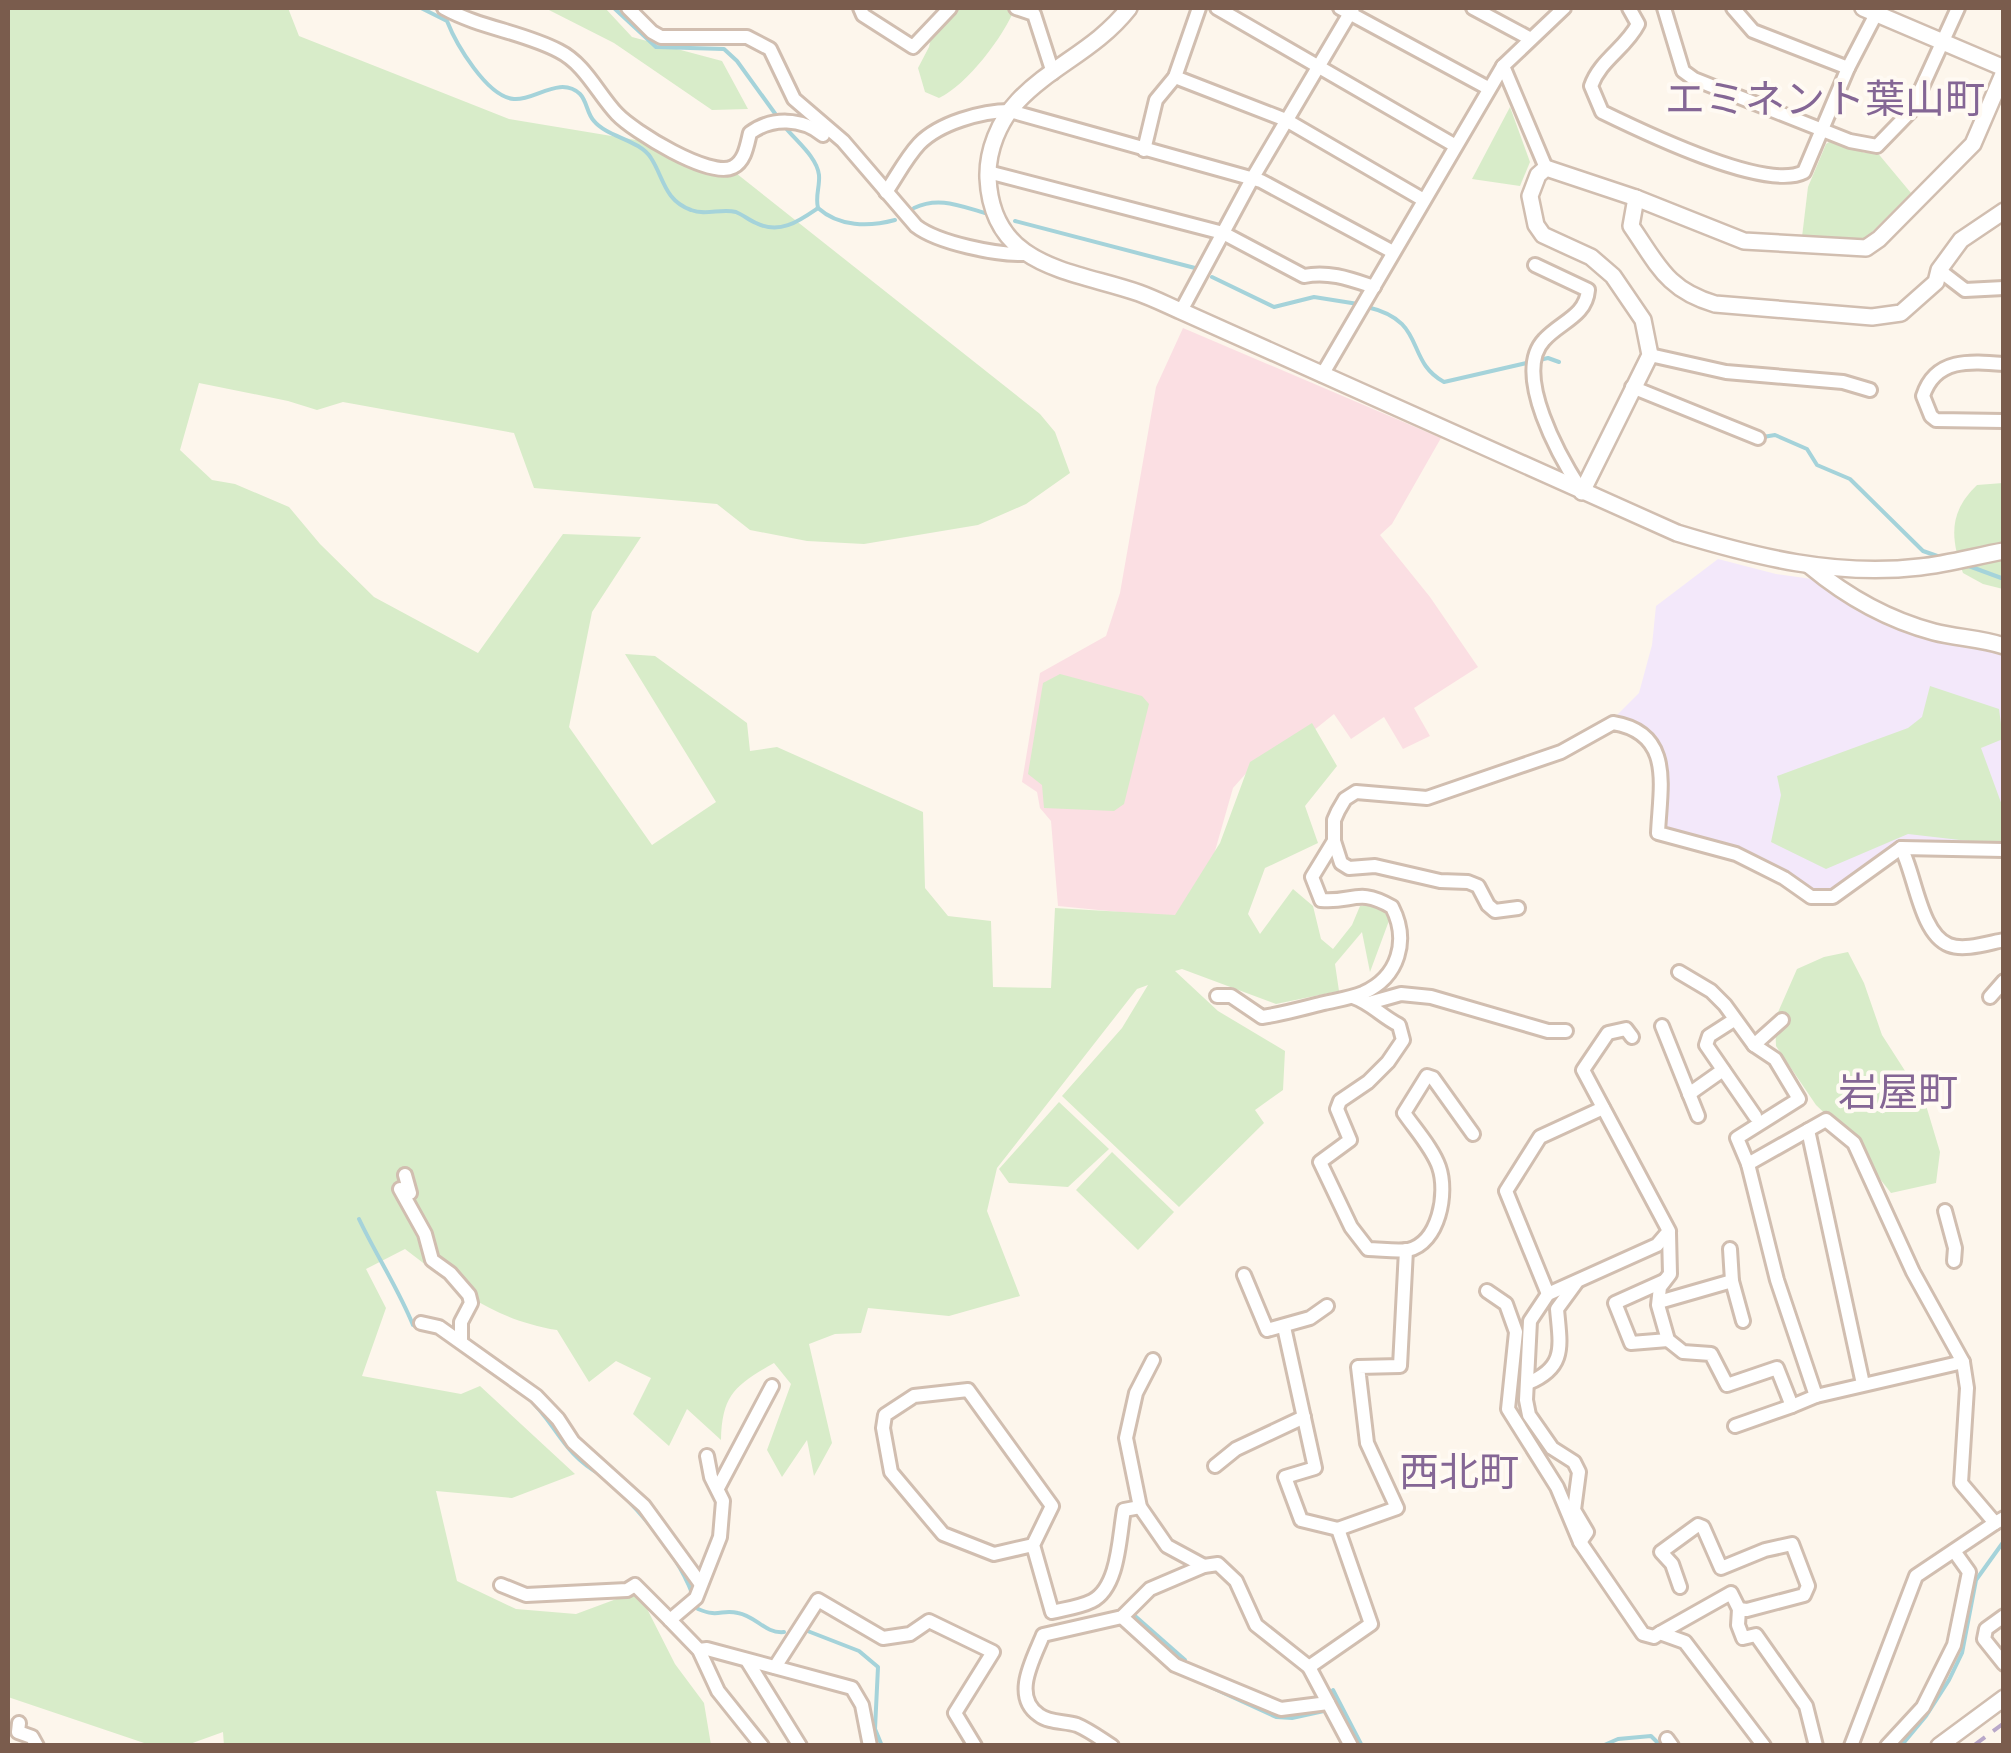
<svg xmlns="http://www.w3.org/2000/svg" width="2011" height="1753" font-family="Barlow,'Noto Sans JP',sans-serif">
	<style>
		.education { fill: #f3e8fa }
		.medical { fill: #fbdfe3 }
		.green { fill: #d8ecc9 }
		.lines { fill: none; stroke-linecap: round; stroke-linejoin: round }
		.stream { stroke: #a5d3da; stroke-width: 4 }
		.minor-casing { stroke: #d1beb0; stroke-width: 18 }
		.tertiary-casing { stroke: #d1beb0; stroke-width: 20 }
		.minor { stroke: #fff; stroke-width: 12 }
		.tertiary { stroke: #fff; stroke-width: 15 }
		.rail { stroke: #b9a8c9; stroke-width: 4; stroke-dasharray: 15 10; stroke-linecap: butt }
		.labels { text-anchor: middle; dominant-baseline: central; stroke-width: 8; stroke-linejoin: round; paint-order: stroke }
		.quarter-label { font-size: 40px; fill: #846695; stroke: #fffaf3 }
	</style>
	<rect width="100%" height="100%" fill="#fdf6ec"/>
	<path class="education" d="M1718,559L1776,574L1812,579L1855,605L2003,653V847L1898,844L1831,891L1810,888L1764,861L1666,831L1661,822L1664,758L1656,741L1616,716L1639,693L1652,645L1656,606Z"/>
	<path class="medical" d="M1183,328L1441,438L1392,524L1380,535L1430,597L1478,667L1414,708L1430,736L1403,749L1384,717L1351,739L1334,714L1267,768L1249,770L1233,788L1209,872L1180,918L1058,906L1051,821L1040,808L1037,792L1022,782L1040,673L1106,636L1120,593L1156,387Z"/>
	<g class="green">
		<path d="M8,8H288L299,36L509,119L678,147L727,166L1040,414L1055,432L1070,473L1026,504L978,525L864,544L807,541L750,530L717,504L534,488L514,433L343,402L317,410L288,401L199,383L180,450L212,480L235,484L289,507L320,544L374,597L478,653L563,534L641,537L592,612L569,727L652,845L716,802L625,654L655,656L747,723L750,751L777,747L923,812L925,888L948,916L991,921L993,987L1051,988L1055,908L1175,915L1220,843L1250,762L1312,723L1337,766L1305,806L1318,843L1265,868L1248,914L1260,934L1293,889L1313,906L1321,939L1333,949L1352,925L1360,906L1377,904L1390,918L1370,972L1362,932L1335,964L1339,991L1276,1004L1182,969L1175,971L1218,1011L1285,1051L1283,1090L1255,1110L1264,1123L1179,1207L1062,1096L1122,1028L1148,985L1137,989L997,1168L987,1211L1020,1296L949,1316L868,1308L861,1333L835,1334L809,1344L832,1443L814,1476L807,1440L782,1477L767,1450L791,1384L774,1363C736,1385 722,1394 721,1440L687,1409L669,1446L633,1414L651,1378L616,1361L589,1382L557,1330C491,1319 456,1288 405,1249L366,1269L386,1308L362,1376L461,1394L480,1386L575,1474L512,1498L436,1491L457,1581L516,1609L576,1614L638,1591L675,1664L704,1703L711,1745L224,1746L223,1732L187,1745H150L8,1697Z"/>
		<path d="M545,8H605L632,37L722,61L748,109L712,110L614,43Z"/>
		<path d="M938,8H1015C1004,36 967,85 939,98L925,92L918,68L929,47Z"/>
		<path d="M1510,107L1530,162L1520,186L1472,179Z"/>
		<path d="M1832,140L1865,153L1876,151L1911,193L1867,237L1857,240L1802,237L1808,187L1826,144Z"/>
		<path d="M2003,483V589L1983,584L1963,573C1950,537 1949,512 1977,485Z"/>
		<path d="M1060,674L1142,696L1149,704L1124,804L1114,811L1044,808L1042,785L1028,774L1043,683Z"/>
		<path d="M1930,686L1999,709L2003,739L1981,748L2003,808V841L1986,843L1908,834L1826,869L1771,842L1781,795L1777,776L1908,728L1922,717Z"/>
		<path d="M1848,952L1864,983L1882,1035L1925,1102L1940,1152L1936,1183L1891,1193L1840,1128L1816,1105L1776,1046L1775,1019L1797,969L1824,957Z"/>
		<path d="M1059,1102L1109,1149L1068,1187L1009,1183L999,1169Z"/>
		<path d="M1112,1152L1174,1212L1138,1250L1076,1190Z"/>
	</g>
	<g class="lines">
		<g class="stream">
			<path d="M421,8L447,21C456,44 487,97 514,99C534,101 560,75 580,94C587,101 587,114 594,121C607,137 640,140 651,158C664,178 664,200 691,210C706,216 721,208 736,212C743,215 749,220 756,223C780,235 799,221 818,208C839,227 869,227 895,220"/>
			<path d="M614,8L656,47L724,49L737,61L779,119"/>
			<path d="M785,127C796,141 817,157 819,175C820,187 815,196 818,208"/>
			<path d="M914,208C939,196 960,206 985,213"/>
			<path d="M1015,221L1195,268"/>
			<path d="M1212,277L1274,307L1314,297L1358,304"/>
			<path d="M1367,307C1428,321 1404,360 1444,382L1548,358L1559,362"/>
			<path d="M1763,437L1775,435L1807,449L1817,465L1850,479L1923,551L1943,558"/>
			<path d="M1966,565L2004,579"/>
			<path d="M359,1219C376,1255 398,1288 413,1325L418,1327"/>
			<path d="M526,1396C556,1422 561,1453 601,1475"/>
			<path d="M623,1495C649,1522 678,1557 692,1593"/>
			<path d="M695,1602L698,1609C719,1618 721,1609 738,1613C756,1616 765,1634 784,1632"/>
			<path d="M1135,1616L1185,1660"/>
			<path d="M805,1630L859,1651L878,1667L875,1729L882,1746"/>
			<path d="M1204,1684L1276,1717L1292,1718L1324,1711"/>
			<path d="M1333,1690L1362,1746"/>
			<path d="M1602,1746L1618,1739L1651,1736L1661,1746"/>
			<path d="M1901,1746L1926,1716L1949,1680L1962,1653L1976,1580L2004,1541"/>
		</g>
		<g class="minor-casing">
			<g id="minor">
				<path d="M444,8C480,28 523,32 559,51C585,64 598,94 617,114C633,131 710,179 733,167C745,161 747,145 750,133C772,117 802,118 823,135"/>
				<path d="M628,8L652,32L661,37H747L770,49L794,99L843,141L916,226C938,243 997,255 1025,254"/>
				<path d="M860,8L863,15L913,47L950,8"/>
				<path d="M1016,8L1034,14L1053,73"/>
				<path d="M1217,8L1454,145"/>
				<path d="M1340,8L1488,88"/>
				<path d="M1473,8L1529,38"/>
				<path d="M1629,8L1638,24C1626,48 1600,60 1591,86L1602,112C1641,131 1766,192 1804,172L1848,68L1876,14"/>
				<path d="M1664,8L1683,71L1694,79L1850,141L1877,146L1911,111L1958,8"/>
				<path d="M1733,8L1753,31L1848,68"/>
				<path d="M1503,66L1546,168"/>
				<path d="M1175,77L1286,120L1422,199"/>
				<path d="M1144,150L1156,100L1175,77L1199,8"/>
				<path d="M988,172L1223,233L1304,276C1329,271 1350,279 1374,287"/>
				<path d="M886,192C897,176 906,158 919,144C939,123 982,111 1010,111L1261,181L1393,252"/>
				<path d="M1535,265L1588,290C1586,316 1560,322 1544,340C1512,374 1561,459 1581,490"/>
				<path d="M1939,270L1965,290L2004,288"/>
				<path d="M1181,311L1252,179L1353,8"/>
				<path d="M1650,355L1726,372L1843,382L1870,390"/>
				<path d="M2004,364C1970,361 1935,358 1923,396L1931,416L1936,420L2004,421"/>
				<path d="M1322,375L1503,66L1564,8"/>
				<path d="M1632,387L1758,438"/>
				<path d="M1334,841L1341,863L1349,868L1375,866L1440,881L1468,882L1478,886L1488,905L1495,911L1518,908"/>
				<path d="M1901,848C1915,873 1920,934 1949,945C1964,951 1988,943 2004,940"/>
				<path d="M1679,972L1711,991L1725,1005L1754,1045L1775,1059L1799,1099L1737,1138L1748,1164L1777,1280L1816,1396"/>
				<path d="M1217,996H1231L1262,1017C1283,1014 1304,1008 1324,1003C1337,1000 1351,998 1363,993C1399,977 1409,940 1392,907C1358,887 1353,903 1321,900L1312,877L1334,841V820L1338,811L1345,799L1356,792L1427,798L1561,752L1613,723C1674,733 1660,787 1658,833L1736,854L1784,878L1811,897H1833L1901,848L2004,850"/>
				<path d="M1353,997C1371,1003 1381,1016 1399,1025L1403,1040L1388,1062L1368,1082L1340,1101L1337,1109L1350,1140L1320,1162L1351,1227L1368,1249C1380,1249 1396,1252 1408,1250C1439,1243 1448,1193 1439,1167C1433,1149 1415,1129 1404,1113L1427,1076L1433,1078L1473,1134"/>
				<path d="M1990,997L2004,981"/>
				<path d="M1369,1003L1401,994L1431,997L1548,1031H1566"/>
				<path d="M1734,1020L1709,1036L1706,1045L1755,1116"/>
				<path d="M1662,1026L1698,1116"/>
				<path d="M1754,1045L1782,1020"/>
				<path d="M1689,1094L1723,1070"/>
				<path d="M1808,1130L1863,1384"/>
				<path d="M1748,1164L1826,1120L1854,1143L1913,1272L1963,1362L1967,1388L1961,1483L1995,1523L2004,1518"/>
				<path d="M405,1175L410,1193L400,1189L425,1234L432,1260L450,1273L469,1295L471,1303L461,1322V1342"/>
				<path d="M1945,1211L1955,1248L1954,1261"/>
				<path d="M1669,1233L1670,1274L1660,1287L1658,1305L1668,1340L1683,1352L1711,1354L1727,1385L1777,1368L1792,1406L1735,1426"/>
				<path d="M1730,1249L1732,1281L1743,1321"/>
				<path d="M1244,1275L1267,1330L1310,1318L1327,1306"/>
				<path d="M1664,1281L1615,1303L1631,1343L1668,1340"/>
				<path d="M1487,1291L1506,1304L1516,1332L1508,1409L1557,1487L1580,1542L1643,1634L1654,1637L1660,1633L1685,1642L1764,1746"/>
				<path d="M1548,1294L1506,1191L1540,1137L1603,1108"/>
				<path d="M1659,1302L1732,1281"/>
				<path d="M421,1323L439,1327L536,1396L558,1419L573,1442L644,1506L700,1583"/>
				<path d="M1284,1327L1315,1468L1285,1477L1301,1520L1338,1529"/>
				<path d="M1153,1360L1136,1393L1126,1438L1140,1507L1167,1546L1204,1566"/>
				<path d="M1528,1383C1567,1367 1560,1345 1557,1309L1576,1283"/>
				<path d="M1792,1406L1816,1396L1963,1362"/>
				<path d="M707,1456L711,1477L723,1501L720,1537L696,1598L670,1620L699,1650L718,1691L762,1746"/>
				<path d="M1215,1466L1236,1449L1304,1417"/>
				<path d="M718,1488L772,1386"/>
				<path d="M1580,1542L1587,1532L1574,1510L1579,1472L1574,1462L1552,1448L1529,1415L1526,1400L1530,1321L1548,1294L1657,1245L1669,1231L1583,1070L1608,1033L1626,1029L1632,1037"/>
				<path d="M1033,1545L1052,1506L968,1390L914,1396L885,1415L883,1428L891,1472L943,1534L994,1554L1033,1545L1052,1612C1065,1609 1080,1607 1092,1601C1119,1587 1119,1537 1124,1510L1140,1507"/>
				<path d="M501,1585L526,1595L627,1590L635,1585L670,1620"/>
				<path d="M1680,1587L1672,1564L1661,1552L1698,1525L1703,1527L1721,1568L1765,1550L1792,1544L1808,1586L1804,1595L1747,1610L1739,1609L1738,1625L1743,1638L1756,1635L1806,1706L1816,1746"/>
				<path d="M2004,1616L1986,1629L1984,1639L2004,1664"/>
				<path d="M1122,1617L1175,1665L1281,1709L1328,1703"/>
				<path d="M1660,1633L1731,1593L1739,1609"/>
				<path d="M699,1650L707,1649L852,1688L862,1705L870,1746"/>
				<path d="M748,1662L800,1746"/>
				<path d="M775,1667L818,1600L883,1638L910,1634L929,1621L993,1652L955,1713L975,1746"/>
				<path d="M19,1723L18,1732L32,1737L37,1746"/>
				<path d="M1667,1739L1672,1746"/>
				<path d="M1112,1746C1101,1739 1089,1730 1077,1725C1065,1721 1049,1723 1039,1715C1011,1696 1034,1658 1043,1635L1122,1617L1150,1589L1204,1566L1218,1564L1236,1581L1256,1625L1309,1667"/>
				<path d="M1351,1746L1309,1667L1371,1624L1338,1529L1397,1508L1367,1443L1358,1367L1400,1366L1406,1250"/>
				<path d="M1851,1746L1916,1576L1995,1523"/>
				<path d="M1887,1746L1923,1707L1954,1645L1969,1572L1954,1551"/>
			</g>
		</g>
		<g class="tertiary-casing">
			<g id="tertiary">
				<path d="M1129,8C1096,50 1052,65 1018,101C999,121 987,151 988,178C992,269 1073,270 1139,293C1153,298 1167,305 1181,311L1677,533C1756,557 1836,577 1920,567C1948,564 1976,556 2004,551"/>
				<path d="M1863,8L2004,68"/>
				<path d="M1636,198L1631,226C1658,265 1667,290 1715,304L1872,317L1901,313L1936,282L1939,270L1961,240L2004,211"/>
				<path d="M1582,492L1650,355L1643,320L1613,276L1591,257L1543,235L1536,225L1530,196L1538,175L1546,168L1636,198L1744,241L1866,248L1879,239L1973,144L2004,72"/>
				<path d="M1810,566C1846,596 1889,620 1934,632C1957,638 1981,638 2004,646"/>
				<path d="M1939,1746L2004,1698"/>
			</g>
		</g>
		<use href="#minor" class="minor"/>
		<use href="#tertiary" class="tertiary"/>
		<path class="rail" d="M1973,1746L2004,1723"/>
	</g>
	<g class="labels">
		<g class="quarter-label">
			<text x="1825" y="97">エミネント葉山町</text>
			<text x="1898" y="1090">岩屋町</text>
			<text x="1459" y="1470">西北町</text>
		</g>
	</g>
	<rect width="2011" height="1753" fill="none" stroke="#7a5c4d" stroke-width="20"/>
</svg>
